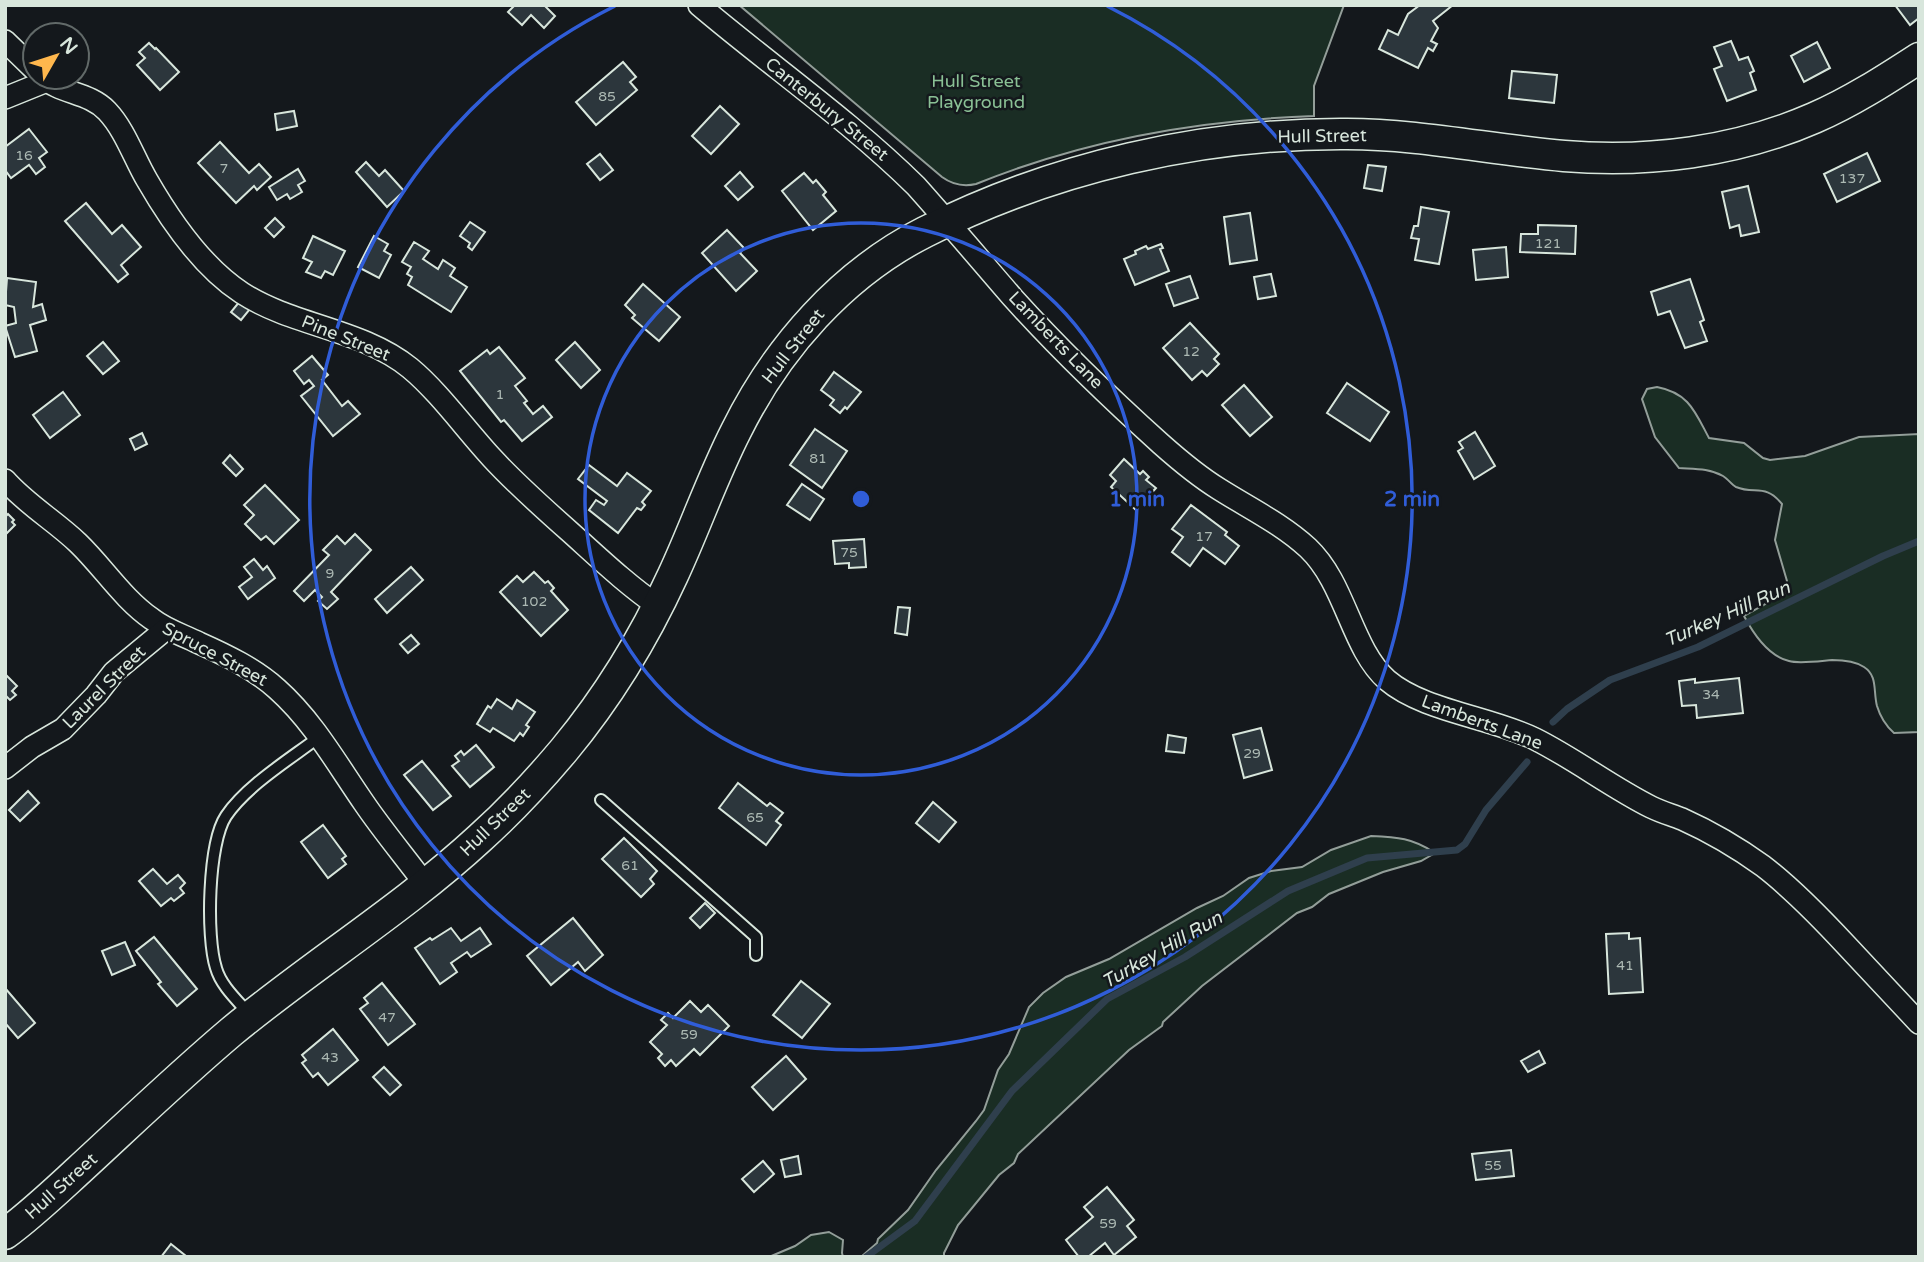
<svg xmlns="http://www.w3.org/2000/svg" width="1924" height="1262" font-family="'Varela Round',sans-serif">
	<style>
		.green { fill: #1a2d24; stroke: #939e99; stroke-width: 2 }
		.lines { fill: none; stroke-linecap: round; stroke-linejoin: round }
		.stream { stroke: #2f3f4d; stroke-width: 7 }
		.building { fill: #2c363c; stroke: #d8e6dc; stroke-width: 2 }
		.lane-casing { stroke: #d8e6dc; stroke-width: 14 }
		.street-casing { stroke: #d8e6dc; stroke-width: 24 }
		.secondary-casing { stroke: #d8e6dc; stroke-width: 33 }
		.lane { stroke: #14181c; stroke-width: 10 }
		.street { stroke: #14181c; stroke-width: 21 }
		.secondary { stroke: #14181c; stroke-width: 30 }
		.ring { fill: none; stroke: #305dd8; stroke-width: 3.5 }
		.labels { text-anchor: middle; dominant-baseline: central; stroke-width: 5; stroke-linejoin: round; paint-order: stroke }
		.number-label { font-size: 14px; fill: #adbab4 }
		.park-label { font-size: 18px; fill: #8ac095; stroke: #14181c }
		.street-label { font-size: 18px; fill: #d8e6dc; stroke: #14181c }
		.water-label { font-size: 19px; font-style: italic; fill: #d8e6dc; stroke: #14181c }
		.centre { fill: #305dd8; stroke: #14181c; stroke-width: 3.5 }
		.ring-label { font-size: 21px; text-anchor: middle; font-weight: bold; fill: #305dd8; stroke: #14181c; stroke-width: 5; stroke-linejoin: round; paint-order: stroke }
	</style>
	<rect width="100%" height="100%" fill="#14181c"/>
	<g class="green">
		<path d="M739,5H1344L1314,86V116C1198,120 1084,140 976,184C963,187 953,185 942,177Z"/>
		<path d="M1657,387C1689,393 1695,412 1709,438L1744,443L1763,458L1770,460L1805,456L1859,437L1919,434V732L1894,733C1886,726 1880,716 1877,706C1873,691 1878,676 1864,667C1855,661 1843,660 1832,660C1820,661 1799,664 1789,661C1768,656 1753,633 1744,616L1785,593L1787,581L1775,540L1782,504C1765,483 1755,495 1736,487C1732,485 1728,479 1723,476C1709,468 1695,469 1679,468L1655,437L1642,399L1647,389Z"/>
		<path d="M1371,836C1397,837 1413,838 1435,853L1421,861L1383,872L1329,894L1312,907L1297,913L1202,986L1163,1022L1162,1026L1129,1050L1018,1154L1014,1163L999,1175L958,1225L944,1253V1257H861L877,1243L878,1239L908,1210L936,1170L976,1121L984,1110L998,1070L1009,1054L1029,1007L1043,993L1066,977L1109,959L1197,908L1223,896L1249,878L1271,871L1302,867L1331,850Z"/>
		<path d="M829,1232L843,1240L842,1253L843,1257H769L795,1246L811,1235Z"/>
	</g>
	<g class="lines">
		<g class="stream">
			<path d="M1553,722L1567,709L1610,680L1698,647L1883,556L1919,541"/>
			<path d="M866,1257L915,1221L1012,1091L1107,999L1185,957L1288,891L1367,858L1457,850L1465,844L1486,810L1527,762"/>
		</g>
	</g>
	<g class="building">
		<path d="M515,5H544L555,16L544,28L531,15L522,25L508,12Z"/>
		<path d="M1453,5L1433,21L1438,28L1431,41L1437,44L1433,51L1428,48L1418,68L1379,49L1388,30L1398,35L1408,14L1420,5Z"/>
		<path d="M1895,5H1919V18L1910,25Z"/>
		<path d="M1731,41L1739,60L1748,57L1754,71L1750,73L1756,90L1727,101L1714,69L1722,66L1714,47Z"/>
		<path d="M1817,42L1830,68L1804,82L1791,56Z"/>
		<path d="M149,43L155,49L156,48L179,72L160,90L137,65L145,58L139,52Z"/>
		<path d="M623,62L636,77L630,82L637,90L596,125L576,102Z"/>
		<path d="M1512,71L1557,75L1554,103L1509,98Z"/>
		<path d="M720,106L739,124L711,154L692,136Z"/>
		<path d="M294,111L297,126L277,130L275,114Z"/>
		<path d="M29,129L47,152L39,158L45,167L36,174L29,165L11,178L5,170V147Z"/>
		<path d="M220,142L249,173L259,164L271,177L257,190L254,186L236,203L198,163Z"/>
		<path d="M1867,153L1880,181L1837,202L1824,174Z"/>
		<path d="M600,154L613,170L600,180L587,164Z"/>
		<path d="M366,162L379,176L385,170L404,191L387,207L356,172Z"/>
		<path d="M1368,165L1386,167L1382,191L1364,188Z"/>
		<path d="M298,169L305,181L298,185L302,192L290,199L287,194L277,200L269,187Z"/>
		<path d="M740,172L753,187L738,200L725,186Z"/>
		<path d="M804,173L813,183L816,180L826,192L823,195L836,211L813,230L782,191Z"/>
		<path d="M1748,186L1759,232L1741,236L1739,225L1730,228L1722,192Z"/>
		<path d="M86,203L112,234L122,225L141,247L121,265L128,274L118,282L65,221Z"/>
		<path d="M1421,207L1449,212L1439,264L1415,260L1419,239L1411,238L1414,226H1418Z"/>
		<path d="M1250,213L1257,260L1230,264L1224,217Z"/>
		<path d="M275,218L284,227L274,237L265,228Z"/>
		<path d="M470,222L485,232L472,250L468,247L470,243L460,236Z"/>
		<path d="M1538,225L1576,226L1575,254L1520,252L1521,234H1538Z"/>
		<path d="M727,230L744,248L740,253L757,271L736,291L702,253Z"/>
		<path d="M313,236L345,251L333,275L325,271L321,278L306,272L312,262L303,258Z"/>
		<path d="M374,236L388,244L384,251L391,255L379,278L358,267Z"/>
		<path d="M414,242L429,251L423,259L438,269L443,260L455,268L450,276L467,287L451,312L408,285L412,277L407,274L411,267L402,262Z"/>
		<path d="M1161,244L1163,248L1160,249L1169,271L1135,285L1124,259L1136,254L1135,251L1146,246L1148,249Z"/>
		<path d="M1506,247L1508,277L1476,280L1473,250Z"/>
		<path d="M1271,274L1276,296L1258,299L1254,277Z"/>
		<path d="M1190,276L1198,298L1174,306L1166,284Z"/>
		<path d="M7,278L36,282L33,307L42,304L46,320L30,325L37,351L15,357L5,326L16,323L14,307L5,305Z"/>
		<path d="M1690,279L1704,320L1700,322L1707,341L1685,348L1670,311L1658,315L1651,292Z"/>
		<path d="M643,284L680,317L659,341L632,318L635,315L625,305Z"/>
		<path d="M240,301L250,309L241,320L231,312Z"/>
		<path d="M1190,323L1219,354L1214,359L1219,364L1207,376L1202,371L1192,380L1163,348Z"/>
		<path d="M103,342L119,361L103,374L87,356Z"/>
		<path d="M575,342L600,370L581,388L556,360Z"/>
		<path d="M499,347L525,378L515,386L527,401L524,403L533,414L543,406L552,417L522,441L504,420L501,422L460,371L487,350L490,354Z"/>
		<path d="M312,356L328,375L322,380L342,406L348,401L360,414L333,436L301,396L314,386L309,380L304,384L294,371Z"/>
		<path d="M834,372L861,392L847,409L845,407L840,413L830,405L834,400L821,390Z"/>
		<path d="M1347,383L1389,412L1370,441L1327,413Z"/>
		<path d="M1244,385L1272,417L1250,436L1222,405Z"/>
		<path d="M63,392L80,415L50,438L33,415Z"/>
		<path d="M815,429L847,451L822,488L790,465Z"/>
		<path d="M1475,432L1495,466L1474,479L1458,451L1463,448L1459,442Z"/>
		<path d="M142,433L147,444L135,450L130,439Z"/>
		<path d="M230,455L243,469L236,476L223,463Z"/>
		<path d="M1124,459L1140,474L1143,471L1149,477L1146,480L1156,488L1136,510L1111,487L1116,481L1110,475Z"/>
		<path d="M589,465L617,486L627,473L651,491L642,502L645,505L641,510L637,508L618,533L589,510L596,500L604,505L607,501L578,479Z"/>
		<path d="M802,484L824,499L810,520L787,505Z"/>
		<path d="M265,485L299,520L274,544L266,536L261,540L245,524L254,515L244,505Z"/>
		<path d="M1191,505L1227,532L1225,535L1239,546L1225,564L1203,548L1190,566L1172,552L1183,537L1172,529Z"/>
		<path d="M8,514L14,520L12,522L15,525L5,535V517Z"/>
		<path d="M355,534L371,550L331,592L338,599L327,609L318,601L322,597L315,590L304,601L294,591L329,555L323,550L337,536L345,544Z"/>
		<path d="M864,539L866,567L849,568V563L835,564L833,541Z"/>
		<path d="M254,559L263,570L267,566L275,578L248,599L239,587L252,577L244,567Z"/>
		<path d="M411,567L423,580L387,613L375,599Z"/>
		<path d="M534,572L545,583L548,581L554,588L551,591L568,610L541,636L500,592L517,576L523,582Z"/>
		<path d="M898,607L910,608L907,635L895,633Z"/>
		<path d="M411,635L419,644L408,653L400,644Z"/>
		<path d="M5,674L17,686L12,691L16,695L10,700L6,696L5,697Z"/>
		<path d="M1739,678L1743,713L1697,718L1696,705L1682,706L1679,681L1695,679V683Z"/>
		<path d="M497,699L512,709L517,700L535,712L526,725L529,727L523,736L520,733L514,741L493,728L490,732L477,724L488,706L491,708Z"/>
		<path d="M1261,728L1272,770L1244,778L1233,735Z"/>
		<path d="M1168,735L1186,738L1184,753L1166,751Z"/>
		<path d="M476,745L494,767L470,787L452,766L459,761L455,756L461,751L464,755Z"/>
		<path d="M422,761L451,796L433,810L404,775Z"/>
		<path d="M738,783L767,806L770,803L783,813L776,821L781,825L766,845L719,808Z"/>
		<path d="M28,791L39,803L20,821L9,810Z"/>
		<path d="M933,802L956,822L939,842L916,823Z"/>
		<path d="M323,825L346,856L342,859L346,864L328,878L301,842Z"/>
		<path d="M624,838L657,871L650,879L654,884L641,897L602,859Z"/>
		<path d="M153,869L167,884L178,875L185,883L180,888L184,893L174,901L171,898L161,906L139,881Z"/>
		<path d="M705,903L715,913L700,928L690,918Z"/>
		<path d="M573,918L603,955L585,971L578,962L551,985L527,956Z"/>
		<path d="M451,928L461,941L480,928L491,944L471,957L467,952L451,963L457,972L440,984L415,948L430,938L432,940Z"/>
		<path d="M1629,933V939L1640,938L1643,992L1609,994L1606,934Z"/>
		<path d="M154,937L197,989L177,1006L158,984L161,982L136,951Z"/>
		<path d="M125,942L135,965L112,975L102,951Z"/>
		<path d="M801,981L830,1004L802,1038L773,1015Z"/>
		<path d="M382,983L415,1024L388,1045L360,1009L368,1003L364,998Z"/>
		<path d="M5,988L35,1023L18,1038L5,1023Z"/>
		<path d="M690,1001L701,1012L708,1005L729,1026L700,1055L694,1049L676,1066L671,1060L665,1066L658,1058L662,1054L650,1042L667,1025L661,1020L668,1013L673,1018Z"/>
		<path d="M333,1029L358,1060L328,1085L318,1073L313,1077L302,1063L306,1060L302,1055Z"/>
		<path d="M1539,1051L1545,1063L1528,1072L1521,1061Z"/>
		<path d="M786,1056L806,1079L773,1110L752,1087Z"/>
		<path d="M384,1067L401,1085L390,1095L373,1077Z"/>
		<path d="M1511,1150L1514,1176L1476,1180L1472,1154Z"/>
		<path d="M798,1156L801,1174L785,1177L781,1160Z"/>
		<path d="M763,1161L774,1174L754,1192L742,1179Z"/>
		<path d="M1107,1187L1134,1220L1127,1226L1136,1237L1114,1255L1105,1243L1088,1257H1079L1066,1240L1093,1217L1084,1207Z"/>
		<path d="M171,1244L186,1256V1257H161Z"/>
	</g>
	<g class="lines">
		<g class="lane-casing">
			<g id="lane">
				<path d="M601,800L756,937V955"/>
				<path d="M250,1015C238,1001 221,986 216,968C206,937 208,843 226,816C246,786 290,759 319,737"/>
			</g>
		</g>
		<g class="street-casing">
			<g id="street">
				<path d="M699,5C771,66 849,120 916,186C949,223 981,261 1013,298C1059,349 1110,398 1161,444C1179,460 1198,476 1219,489C1249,508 1282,524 1308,548C1346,584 1351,648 1387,680C1423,711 1491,717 1535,739C1575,759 1611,787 1651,807C1661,812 1672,815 1682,819C1711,832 1738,848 1763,866C1793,889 1820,917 1846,945C1870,971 1895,997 1919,1023"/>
				<path d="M5,41L35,70"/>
				<path d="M42,77C61,94 89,92 107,111C125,130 134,158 147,180C170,220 202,267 242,293C293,326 362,329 410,368C439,392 466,430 492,458C516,484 543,508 569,531C598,557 626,584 658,606"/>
				<path d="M5,98L47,81"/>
				<path d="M5,480C26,504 55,521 78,543C103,567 123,599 152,619C166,630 183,635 199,643C226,655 255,669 277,689C313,721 337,764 364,803C383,831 405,857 425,884"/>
				<path d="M5,768L32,747L63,729L96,695L114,672L166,629"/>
			</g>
		</g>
		<g class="secondary-casing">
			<path id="secondary" d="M5,1234C31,1215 55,1192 79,1170C129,1124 179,1076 231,1032C312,965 403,909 480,838C510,811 538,781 564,750C608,697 644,638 673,575C695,528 712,478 736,431C777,348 842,274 925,232C1054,167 1202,133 1347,134C1420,134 1492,150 1564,156C1648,163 1736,152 1814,118C1851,102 1885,80 1919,58"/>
		</g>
		<use href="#lane" class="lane"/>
		<use href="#street" class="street"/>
		<use href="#secondary" class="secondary"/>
	</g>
	<g class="ring">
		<circle cx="861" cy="499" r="276"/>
		<path d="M1107 6A551 551 0 1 1 615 6"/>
	</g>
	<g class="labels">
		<g class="number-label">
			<text x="607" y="96">85</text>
			<text x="24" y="155">16</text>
			<text x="224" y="168">7</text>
			<text x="1852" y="178">137</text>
			<text x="1548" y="243">121</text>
			<text x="1191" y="351">12</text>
			<text x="500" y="394">1</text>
			<text x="818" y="458">81</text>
			<text x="1204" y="536">17</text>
			<text x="849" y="552">75</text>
			<text x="330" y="573">9</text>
			<text x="534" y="601">102</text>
			<text x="1711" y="694">34</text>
			<text x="1252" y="753">29</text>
			<text x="755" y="817">65</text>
			<text x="630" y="865">61</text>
			<text x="1625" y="965">41</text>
			<text x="387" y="1017">47</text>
			<text x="689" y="1034">59</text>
			<text x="330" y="1057">43</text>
			<text x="1493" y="1165">55</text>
			<text x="1108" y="1223">59</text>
		</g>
		<g class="park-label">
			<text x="976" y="81">Hull Street<tspan x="976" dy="21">Playground</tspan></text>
		</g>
		<g class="street-label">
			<text transform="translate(827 109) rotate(39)">Canterbury Street</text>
			<text transform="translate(1322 136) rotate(-1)">Hull Street</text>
			<text transform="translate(346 338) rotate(22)">Pine Street</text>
			<text transform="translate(1056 340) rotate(46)">Lamberts Lane</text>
			<text transform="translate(793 346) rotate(-52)">Hull Street</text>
			<text transform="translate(215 654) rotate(28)">Spruce Street</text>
			<text transform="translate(104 687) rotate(-45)">Laurel Street</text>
			<text transform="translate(1482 722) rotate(20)">Lamberts Lane</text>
			<text transform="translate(495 822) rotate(-44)">Hull Street</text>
			<text transform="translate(61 1186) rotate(-42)">Hull Street</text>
		</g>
		<g class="water-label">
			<text transform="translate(1727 614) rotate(-24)">Turkey Hill Run</text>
			<text transform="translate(1162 950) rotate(-30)">Turkey Hill Run</text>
		</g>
	</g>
	<circle cx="861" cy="499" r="10" class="centre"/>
	<g class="ring-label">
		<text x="1137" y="506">1 min</text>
		<text x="1412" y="506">2 min</text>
	</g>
	<rect width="1924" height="1262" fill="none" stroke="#d8e6dc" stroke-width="14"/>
	<g transform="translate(56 56) rotate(51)"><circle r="33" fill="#14181c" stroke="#626a69" stroke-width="2"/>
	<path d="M0-5L12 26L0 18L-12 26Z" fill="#ffb74d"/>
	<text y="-10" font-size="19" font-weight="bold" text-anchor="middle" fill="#d8e6dc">N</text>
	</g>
</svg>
